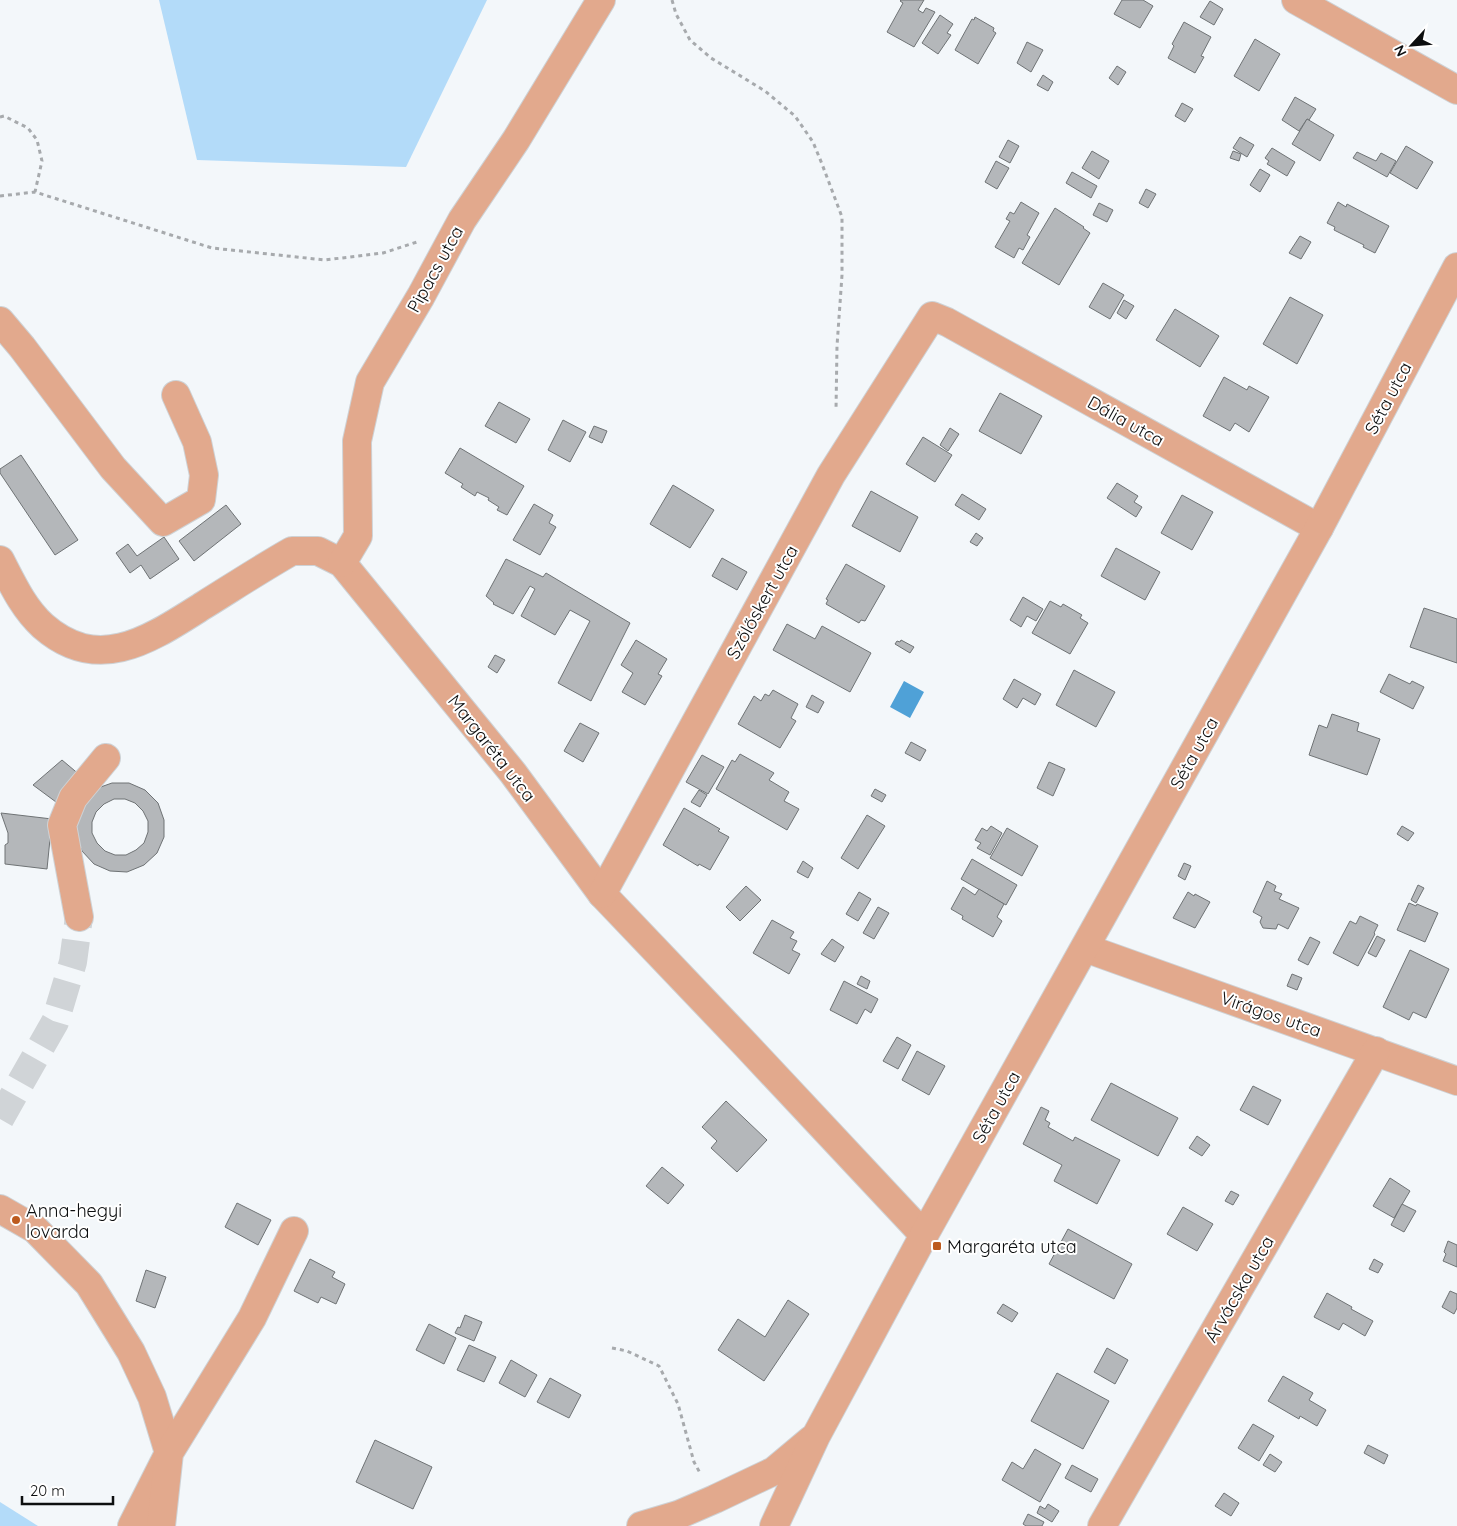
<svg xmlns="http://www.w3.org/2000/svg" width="1457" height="1526" font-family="Quicksand,sans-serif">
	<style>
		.green { fill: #b3dbf9 }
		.water { fill: #4fa1d7 }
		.building { fill: #b4b7ba; stroke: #6f7375; fill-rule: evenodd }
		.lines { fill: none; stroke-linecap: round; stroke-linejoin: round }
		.minor-tunnel { stroke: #d0d4d7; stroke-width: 28; stroke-dasharray: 28 14; stroke-linecap: butt }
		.minor-casing { stroke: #ced2d5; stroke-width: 30 }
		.path { stroke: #a7aaad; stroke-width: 3; stroke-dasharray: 4 4; stroke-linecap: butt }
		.minor { stroke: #e2a98d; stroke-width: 28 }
		.poi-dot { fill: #bd5b1f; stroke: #fff; stroke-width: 2 }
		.labels { text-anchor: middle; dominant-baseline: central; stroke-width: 4; stroke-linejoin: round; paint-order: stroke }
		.street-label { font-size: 18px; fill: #0d0f10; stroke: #fff }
		.poi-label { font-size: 18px; fill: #0d0f10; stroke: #fff; text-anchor: start }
	</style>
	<rect width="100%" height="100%" fill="#f3f7fa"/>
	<g class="green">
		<path d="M159,0H487L406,167L197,160Z"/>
		<path d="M0,1502L38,1526H0Z"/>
	</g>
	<path class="water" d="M904,681L924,692L910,718L890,707Z"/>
	<g class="building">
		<path d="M901,0H924L918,10L923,13L926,8L935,12L914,47L887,32L903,3L900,1Z"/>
		<path d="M1122,0H1143L1153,6L1140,28L1114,14Z"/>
		<path d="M1210,1L1223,9L1214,25L1200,17Z"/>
		<path d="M940,15L953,24L947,33L951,35L938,54L922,43Z"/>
		<path d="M975,17L994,28L993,31L996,33L978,64L955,50L972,19L974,20Z"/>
		<path d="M1184,22L1211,37L1201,56L1204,57L1195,73L1168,58L1174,46L1172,44Z"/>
		<path d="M1255,39L1280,54L1259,91L1234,76Z"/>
		<path d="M1027,42L1043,50L1031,72L1017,63Z"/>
		<path d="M1117,66L1126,72L1118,85L1109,78Z"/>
		<path d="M1043,75L1053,82L1048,91L1037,85Z"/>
		<path d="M1295,97L1316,109L1309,120L1307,119L1299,131L1282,120Z"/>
		<path d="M1182,103L1193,109L1185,122L1175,116Z"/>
		<path d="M1307,119L1334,135L1320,161L1292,144Z"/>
		<path d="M1240,137L1254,145L1247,157L1233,148Z"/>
		<path d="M1008,140L1019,146L1010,163L999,157Z"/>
		<path d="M1406,146L1433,162L1417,189L1390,173Z"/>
		<path d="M1272,148L1295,162L1287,176L1267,164L1269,161L1265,158Z"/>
		<path d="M1092,151L1109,161L1099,179L1082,168Z"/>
		<path d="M1233,151L1241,154L1239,161L1230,158Z"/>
		<path d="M1357,152L1376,161L1381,153L1396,161L1387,177L1353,158Z"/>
		<path d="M996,161L1009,168L997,189L985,182Z"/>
		<path d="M1260,169L1270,175L1260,192L1250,185Z"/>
		<path d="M1072,172L1097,186L1091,198L1066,183Z"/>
		<path d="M1146,189L1156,194L1148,208L1139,203Z"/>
		<path d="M1021,202L1039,213L1027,235L1030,237L1023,250L1019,248L1014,258L995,247L1010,221L1006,219L1010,212L1014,214Z"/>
		<path d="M1338,202L1346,207L1347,204L1389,226L1375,253L1363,247L1364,245L1334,230L1335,227L1327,223Z"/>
		<path d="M1099,203L1113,210L1107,222L1093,215Z"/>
		<path d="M1055,208L1084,227L1083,228L1090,233L1059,285L1022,263Z"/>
		<path d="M1300,236L1311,242L1301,259L1289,253Z"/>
		<path d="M1103,283L1124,295L1110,319L1089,307Z"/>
		<path d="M1290,297L1323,315L1297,364L1263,344Z"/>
		<path d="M1124,300L1134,306L1126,319L1117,313Z"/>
		<path d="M1175,309L1219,336L1200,367L1156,340Z"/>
		<path d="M1224,377L1247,390L1249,386L1269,397L1249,432L1235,423L1230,431L1203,416Z"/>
		<path d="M1000,393L1042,416L1021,454L979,431Z"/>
		<path d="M499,402L530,419L516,443L485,426Z"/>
		<path d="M563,420L586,432L570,462L548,450Z"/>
		<path d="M594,426L607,431L602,443L589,437Z"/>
		<path d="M950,428L959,434L948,451L940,445Z"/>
		<path d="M923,437L952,455L935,482L906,464Z"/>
		<path d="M460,448L524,486L507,515L497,510L499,507L488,500L489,498L477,492L475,496L461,487L463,484L445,473Z"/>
		<path d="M21,455L78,540L55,555L0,473V469Z"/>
		<path d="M1117,483L1138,496L1134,502L1142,507L1136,517L1107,498Z"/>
		<path d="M673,485L714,510L690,548L650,524Z"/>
		<path d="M871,491L918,517L900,552L852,526Z"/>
		<path d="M962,494L986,509L979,520L955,505Z"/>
		<path d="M1182,495L1213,512L1192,550L1161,533Z"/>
		<path d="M534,504L553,515L549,523L556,527L540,555L513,540Z"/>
		<path d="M226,505L241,524L194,561L179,541Z"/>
		<path d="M976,533L983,538L977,546L970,542Z"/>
		<path d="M164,537L179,559L150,579L141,565L130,573L116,553L128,544L137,556Z"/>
		<path d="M1116,548L1160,572L1145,600L1101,576Z"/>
		<path d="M722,558L747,572L737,590L712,576Z"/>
		<path d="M506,559L543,577L546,573L630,623L591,701L558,683L590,621L570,610L555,635L521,616L535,589L530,586L513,614L493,604L494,603L486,596Z"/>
		<path d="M846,564L885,586L865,621L861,620L859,623L826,604L828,600L826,599Z"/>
		<path d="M1023,597L1043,609L1036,621L1027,616L1021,627L1010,620Z"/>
		<path d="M1050,601L1061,607L1063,604L1082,615L1080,618L1088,623L1070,654L1032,633Z"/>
		<path d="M1424,608L1457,619V663L1410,647Z"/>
		<path d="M787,624L815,639L822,626L871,653L850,692L773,650Z"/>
		<path d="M636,640L667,659L658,674L662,676L645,705L622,692L633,673L621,665Z"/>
		<path d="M901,640L914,647L910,653L895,644L897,641L900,642Z"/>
		<path d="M495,655L505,660L497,673L488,667Z"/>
		<path d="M1074,670L1115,692L1096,727L1056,705Z"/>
		<path d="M1389,674L1410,684L1412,681L1424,687L1413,709L1380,692Z"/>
		<path d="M1014,679L1041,694L1035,705L1023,698L1017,708L1003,699Z"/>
		<path d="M773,690L798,704L791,718L796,721L780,748L738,724L754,696L761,701L765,694L769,696Z"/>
		<path d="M812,695L824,702L818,713L806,707Z"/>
		<path d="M1332,714L1359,723L1357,731L1380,739L1367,775L1309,755L1319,725L1327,728Z"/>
		<path d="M580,723L599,733L583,762L564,751Z"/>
		<path d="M911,742L926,750L920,761L905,753Z"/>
		<path d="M740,754L774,773L769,780L789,792L784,801L799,809L787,830L716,789L732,760L735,762Z"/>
		<path d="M702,755L724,767L708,794L686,782Z"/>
		<path d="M62,760L81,776L56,802L33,785Z"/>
		<path d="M1049,762L1065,769L1053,796L1037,788Z"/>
		<path d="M112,783H129L145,790L158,803L164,820V837L157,853L144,865L127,872L110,871L94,864L82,851L75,835L76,817L95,789ZM114,799H125L135,803L143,811L148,821V832L144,843L136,850L126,855H115L105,851L97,843L92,833V822L96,812L104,804Z"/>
		<path d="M875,789L886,795L882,802L871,796Z"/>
		<path d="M699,790L707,795L700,807L691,802Z"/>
		<path d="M684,808L720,829L718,831L729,837L710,870L699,864L698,866L663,845Z"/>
		<path d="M1,813L52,819L47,869L5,864V845L8,843V833Z"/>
		<path d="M867,815L885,826L858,869L841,858Z"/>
		<path d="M991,826L1002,833L990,855L977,848L981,843L975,840L982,828L987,831Z"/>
		<path d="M1402,826L1414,833L1408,841L1397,834Z"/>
		<path d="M1007,828L1038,846L1022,876L990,858Z"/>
		<path d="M972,859L1017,885L1006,905L961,879Z"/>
		<path d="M803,861L813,868L808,878L797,872Z"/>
		<path d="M1184,863L1191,866L1185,880L1178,876Z"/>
		<path d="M1267,881L1276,886L1274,891L1282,894L1279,899L1299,908L1288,929L1278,924L1276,929L1263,928L1260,922L1262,917L1253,912Z"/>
		<path d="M1418,885L1424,888L1416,903L1411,900Z"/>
		<path d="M746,886L761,900L740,921L726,907Z"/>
		<path d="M963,887L975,895L979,889L1004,904L997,917L1002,921L993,937L962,919L963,916L951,909Z"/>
		<path d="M859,892L871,899L858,921L846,914Z"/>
		<path d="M1188,892L1194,896L1195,894L1210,902L1195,928L1173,918Z"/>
		<path d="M1409,903L1416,906L1417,904L1438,913L1425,942L1397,930Z"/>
		<path d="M878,907L889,913L874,939L863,933Z"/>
		<path d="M1360,916L1378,925L1374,933L1375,934L1358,966L1333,953L1350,921L1356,924Z"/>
		<path d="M772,920L794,932L790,938L797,941L792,950L800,954L789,974L753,953Z"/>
		<path d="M1377,936L1385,940L1376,957L1368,953Z"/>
		<path d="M1310,937L1320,942L1308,965L1298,960Z"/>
		<path d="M832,939L844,947L835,962L821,954Z"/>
		<path d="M1410,950L1449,969L1426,1018L1413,1012L1409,1020L1383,1007Z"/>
		<path d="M1292,974L1302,978L1297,990L1287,986Z"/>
		<path d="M861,976L870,981L867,989L857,984Z"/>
		<path d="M844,981L878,999L871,1013L865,1009L857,1024L830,1010Z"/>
		<path d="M897,1037L911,1045L898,1069L883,1061Z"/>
		<path d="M917,1051L945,1066L929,1095L902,1080Z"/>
		<path d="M1111,1083L1178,1118L1158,1156L1091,1120Z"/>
		<path d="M1253,1086L1281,1100L1268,1125L1240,1110Z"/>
		<path d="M726,1101L767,1140L737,1172L711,1148L717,1141L702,1127Z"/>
		<path d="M1041,1107L1049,1111L1045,1120L1050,1123L1048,1127L1073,1141L1075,1137L1120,1160L1097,1204L1054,1181L1062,1165L1023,1144Z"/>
		<path d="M1197,1136L1210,1145L1202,1156L1189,1148Z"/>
		<path d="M662,1167L684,1185L668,1204L646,1186Z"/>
		<path d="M1390,1178L1410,1191L1394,1218L1373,1206Z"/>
		<path d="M1231,1191L1239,1195L1233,1205L1225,1201Z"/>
		<path d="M237,1203L271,1220L258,1245L225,1227Z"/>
		<path d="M1402,1204L1416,1211L1404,1232L1391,1225Z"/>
		<path d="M1183,1207L1213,1224L1197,1251L1167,1234Z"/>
		<path d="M1068,1229L1132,1264L1114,1299L1049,1264Z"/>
		<path d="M1448,1241L1457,1245V1267L1443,1261L1446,1254L1444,1252Z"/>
		<path d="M310,1259L335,1272L332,1277L345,1284L336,1304L321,1297L318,1303L294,1291Z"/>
		<path d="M1374,1259L1383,1264L1378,1273L1369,1269Z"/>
		<path d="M146,1270L166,1277L155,1308L136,1301Z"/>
		<path d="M1450,1291L1457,1294V1308L1454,1314L1442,1307Z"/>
		<path d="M1327,1293L1352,1307L1351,1309L1373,1321L1365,1336L1343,1323L1339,1330L1314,1317Z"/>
		<path d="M788,1300L809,1314L764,1381L718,1350L738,1319L765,1337Z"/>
		<path d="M1003,1304L1018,1313L1012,1322L997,1313Z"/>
		<path d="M465,1315L482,1322L474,1341L455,1333L458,1327L460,1328Z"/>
		<path d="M429,1324L456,1338L444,1364L416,1350Z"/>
		<path d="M469,1345L496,1357L484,1382L457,1370Z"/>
		<path d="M1107,1348L1128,1360L1115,1384L1094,1372Z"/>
		<path d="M511,1360L537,1375L525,1397L499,1383Z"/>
		<path d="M1057,1373L1109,1401L1083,1449L1031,1421Z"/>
		<path d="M1283,1376L1313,1393L1309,1400L1326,1410L1317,1426L1300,1416L1299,1419L1268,1401Z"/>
		<path d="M550,1378L581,1395L569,1418L537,1402Z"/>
		<path d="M1253,1424L1274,1436L1259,1461L1238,1448Z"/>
		<path d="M375,1440L432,1467L413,1509L356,1482Z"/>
		<path d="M1368,1445L1388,1455L1384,1464L1364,1453Z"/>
		<path d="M1035,1449L1061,1464L1040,1502L1002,1480L1012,1462L1023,1469Z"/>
		<path d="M1270,1454L1282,1462L1275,1472L1263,1465Z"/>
		<path d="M1072,1465L1098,1479L1091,1492L1065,1478Z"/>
		<path d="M1224,1493L1239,1503L1231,1516L1215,1506Z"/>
		<path d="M1048,1504L1059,1511L1052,1522L1037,1513L1040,1506L1045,1509Z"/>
		<path d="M1028,1514L1044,1522L1042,1526H1026L1023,1524Z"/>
	</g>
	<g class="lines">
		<path class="minor-tunnel" d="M0,1119L55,1022L73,962L79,917"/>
		<g class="minor-casing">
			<g id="minor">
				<path d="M1296,0L1457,90"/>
				<path d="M0,321L22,347L113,468L163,522L201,500L204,475L197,442L176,395"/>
				<path d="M0,560C12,583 23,608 43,626C100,676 153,637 204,605C233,587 262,568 292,551H318L342,563L513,773L602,894L746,1045L924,1235"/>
				<path d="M342,563L358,536L357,441L370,382L421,296L462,220L516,140L601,0"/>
				<path d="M602,894L831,475L932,316L947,322L1319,528"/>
				<path d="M79,917L62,825L73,798L106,758"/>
				<path d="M1085,948L1457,1081"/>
				<path d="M0,1209L35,1229L89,1284L131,1352L152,1397L169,1453L132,1526"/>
				<path d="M161,1526L169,1453L252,1318L294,1231"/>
				<path d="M641,1526L678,1515L715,1499L774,1471L811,1440"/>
				<path d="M774,1526L816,1436L924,1235L1319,528L1457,267"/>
				<path d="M1102,1526L1376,1051"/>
			</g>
		</g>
		<g class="path">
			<path d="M672,0L676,14L690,40L711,58L765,91L795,116L813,142L822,164L842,217V275L837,346L836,410"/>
			<path d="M0,117L4,116L28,128L37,140L42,161L35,192"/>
			<path d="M0,196L35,192L212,248L325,260L383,253L417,242"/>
			<path d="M612,1348L627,1351L659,1366L678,1404L694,1462L700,1473"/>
		</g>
		<use href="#minor" class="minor"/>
	</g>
	<g class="poi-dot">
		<circle cx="16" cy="1220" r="5"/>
		<rect x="932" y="1241" width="10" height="10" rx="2.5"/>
	</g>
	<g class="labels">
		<g class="street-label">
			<text transform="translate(435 269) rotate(-61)">Pipacs utca</text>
			<text transform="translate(1388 398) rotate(-62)">Séta utca</text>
			<text transform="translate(1126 421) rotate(29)">Dália utca</text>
			<text transform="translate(762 602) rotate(-61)">Szőlőskert utca</text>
			<text transform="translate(492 748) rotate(52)">Margaréta utca</text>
			<text transform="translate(1194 753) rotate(-61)">Séta utca</text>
			<text transform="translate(1271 1014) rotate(19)">Virágos utca</text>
			<text transform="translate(996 1107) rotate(-61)">Séta utca</text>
			<text transform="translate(1239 1289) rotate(-60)">Árvácska utca</text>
		</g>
		<g class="poi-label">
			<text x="26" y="1210">Anna-hegyi<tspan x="26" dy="21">lovarda</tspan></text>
			<text x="947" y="1246">Margaréta utca</text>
		</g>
	</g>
	<g transform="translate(1412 45) rotate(244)" stroke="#ffffff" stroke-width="4" paint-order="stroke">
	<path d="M0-4L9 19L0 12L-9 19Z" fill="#0d0f10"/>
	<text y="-8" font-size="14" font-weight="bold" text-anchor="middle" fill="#0d0f10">N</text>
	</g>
	<path d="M22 1496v8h91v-8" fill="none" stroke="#0d0f10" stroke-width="2.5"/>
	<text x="30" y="1496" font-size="15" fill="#0d0f10" stroke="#ffffff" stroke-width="4" paint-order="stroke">20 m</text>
</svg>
